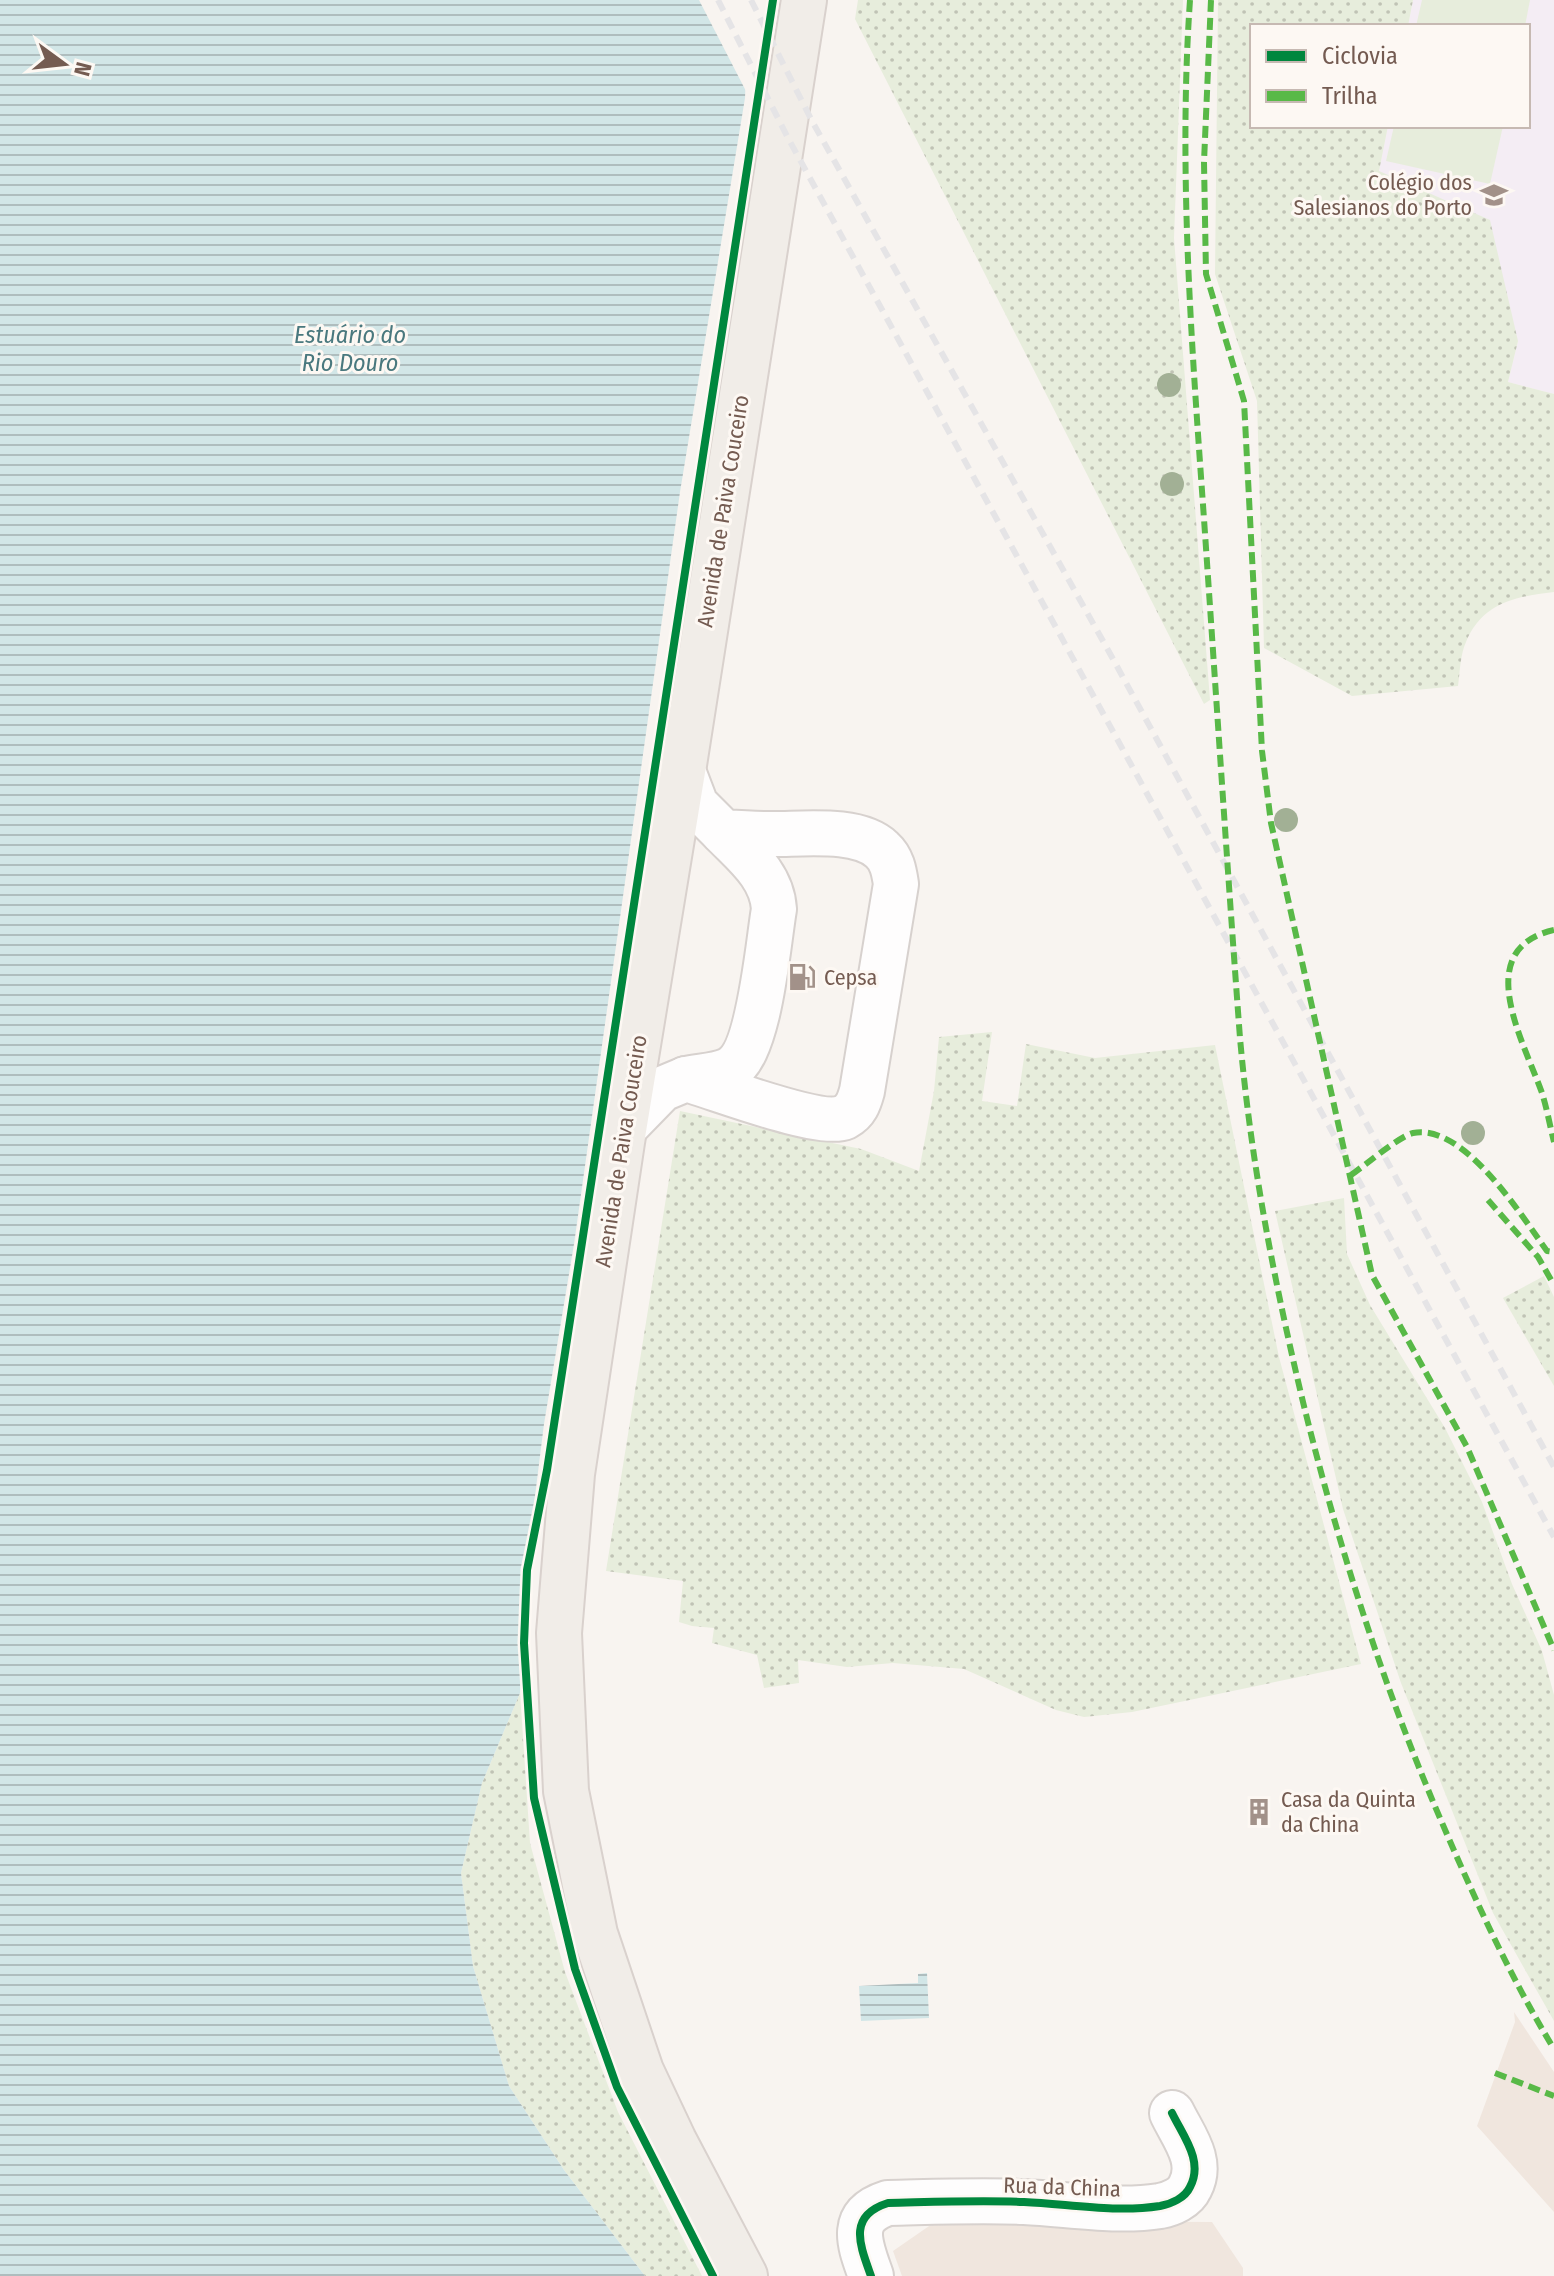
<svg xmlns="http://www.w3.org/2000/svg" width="1554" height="2276" font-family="'Fira Sans Condensed',sans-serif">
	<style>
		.residential { fill: #f0e6de }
		.education { fill: #f4edf4 }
		.grass { fill: url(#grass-dots) }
		.garden { fill: #e7eddc }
		.water { fill: url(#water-rules) }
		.pier { fill: #f8f4f0 }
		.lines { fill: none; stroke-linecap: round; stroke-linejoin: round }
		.minor-casing { stroke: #d7d1ce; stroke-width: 48 }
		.major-casing { stroke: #d9d1cd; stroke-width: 48 }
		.minor { stroke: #fefdfd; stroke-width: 44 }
		.major { stroke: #f1ede8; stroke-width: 44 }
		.rail { stroke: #e5e4e6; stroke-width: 6; stroke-dasharray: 12 8; stroke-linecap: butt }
		.quiet { stroke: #58b947; stroke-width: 6; stroke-dasharray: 12 6; stroke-linecap: butt }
		.cycleway-casing { stroke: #fdf8f3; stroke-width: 13 }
		.cycleway { stroke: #00873e; stroke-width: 8 }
		.tree { fill: #a2b095 }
		.labels { text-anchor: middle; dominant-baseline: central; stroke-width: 6; stroke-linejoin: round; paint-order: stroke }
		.poi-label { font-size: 22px; fill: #745b51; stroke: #fdf8f3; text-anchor: start }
		.street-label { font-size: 22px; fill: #745b51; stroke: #fdf8f3 }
		.water-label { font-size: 24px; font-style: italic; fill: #49787e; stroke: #fdf8f3 }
	</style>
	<defs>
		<pattern id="grass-dots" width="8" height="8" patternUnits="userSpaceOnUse" patternTransform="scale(2)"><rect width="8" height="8" fill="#e7eddc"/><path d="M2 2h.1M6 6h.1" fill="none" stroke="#c0c3b5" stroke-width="1.8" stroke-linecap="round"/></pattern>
		<pattern id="water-rules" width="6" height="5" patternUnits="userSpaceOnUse" patternTransform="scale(2)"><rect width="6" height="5" fill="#d2e6e7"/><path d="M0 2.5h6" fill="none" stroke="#afbdbe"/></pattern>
	</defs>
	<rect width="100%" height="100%" fill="#f8f4f0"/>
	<g class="residential">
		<path d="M1514,2012L1554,2072V2212L1477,2126L1515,2022Z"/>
		<path d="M1004,2221L1212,2222L1243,2268V2276H902L893,2251L932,2224Z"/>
	</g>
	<path class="education" d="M1413,0H1554V394L1508,382L1518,341L1379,171L1388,126H1528V26H1408Z"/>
	<g class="grass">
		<path d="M858,0H1183L1174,238L1210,700L1204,704L855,19Z"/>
		<path d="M1218,0H1413L1408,26H1252V126H1388L1379,171L1490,220L1518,341L1508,382L1554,394V592C1515,597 1483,602 1466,642C1460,655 1460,672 1458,686L1352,696L1264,648L1257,401L1215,274Z"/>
		<path d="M992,1032L982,1101L1017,1106L1026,1044L1095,1058L1215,1045L1279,1357L1361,1664L1132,1712L1084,1717L1056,1710L964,1669L893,1663L847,1667L798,1660L799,1683L764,1688L757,1655L712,1643L714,1628L692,1626L679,1622L683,1581L606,1571L680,1111L861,1149L919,1171L934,1091L939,1037Z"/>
		<path d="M1344,1198L1347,1254L1370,1305L1445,1428L1482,1502L1512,1584L1542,1651L1554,1695V2021L1493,1913L1401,1683L1343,1509L1275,1211Z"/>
		<path d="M1544,1276L1554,1297V1386L1503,1298Z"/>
		<path d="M520,1693L530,1843L565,1972L618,2112L702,2276H645L564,2170L509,2086L473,1966L461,1873L482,1783Z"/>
	</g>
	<g class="garden">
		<path d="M1422,0H1530L1525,26H1416Z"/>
		<path d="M1394,126H1503L1490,184L1386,161Z"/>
	</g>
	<g class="water">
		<path d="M0,0H749L745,98L680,492L574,1244L544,1424L525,1576L520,1693L482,1783L461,1873L473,1966L509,2086L564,2170L645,2276H0Z"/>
		<path d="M927,1973L929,2018L861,2021L859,1986L918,1983V1974Z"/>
	</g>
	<path class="pier" d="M699,0H753L749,97Z"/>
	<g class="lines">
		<g class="minor-casing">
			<g id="minor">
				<path d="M686,1079C699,1076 717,1076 729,1070C760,1054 768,943 774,909C772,875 744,854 723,832"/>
				<path d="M624,1128L662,1089L686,1079C718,1088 820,1128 845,1117C856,1111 859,1102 862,1091L896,884C894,871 892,859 882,850C857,826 798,835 767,834C752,834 737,833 723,832L696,805L683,771"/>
				<path d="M871,2276C860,2245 847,2216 888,2203C933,2202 979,2200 1024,2202C1069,2204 1115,2213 1160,2206C1171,2204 1185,2198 1190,2187C1204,2161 1183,2136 1172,2113"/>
			</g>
		</g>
		<g class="major-casing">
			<path id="major" d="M745,2276L674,2141L641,2071L595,1934L566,1791L559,1633L572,1474L622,1142L683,771L804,0"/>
		</g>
		<use href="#minor" class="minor"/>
		<use href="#major" class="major"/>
		<g class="rail">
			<path d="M718,0L788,138L1554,1537"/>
			<path d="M751,0L812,121L1113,659L1554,1467"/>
		</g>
		<g class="quiet">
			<path d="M1190,0C1178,171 1192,349 1204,519C1216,692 1227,865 1240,1038C1251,1162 1274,1281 1303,1402C1339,1549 1385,1692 1446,1832C1478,1906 1512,1980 1554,2049"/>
			<path d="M1211,0L1204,162L1206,274L1244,401L1262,751L1271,823L1372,1275L1467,1447L1554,1650"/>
			<path d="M1554,930C1470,949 1524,1042 1542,1093C1547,1109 1550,1126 1554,1142"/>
			<path d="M1351,1175C1364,1166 1400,1136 1413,1133C1464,1123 1521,1215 1547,1251L1554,1252"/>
			<path d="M1488,1200L1538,1257L1554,1285"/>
			<path d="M1495,2073L1554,2096"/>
		</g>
		<g class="cycleway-casing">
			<g id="cycleway">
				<path d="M713,2276L617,2087L575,1969L534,1798L524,1643L527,1570L547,1470L773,0"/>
				<path d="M871,2276C860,2245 847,2216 888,2203C933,2202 979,2200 1024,2202C1069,2204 1115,2213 1160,2206C1171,2204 1185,2198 1190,2187C1204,2161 1183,2136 1172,2113"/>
			</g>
		</g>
		<use href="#cycleway" class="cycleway"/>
	</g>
	<g class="tree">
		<circle cx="1169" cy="385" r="12"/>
		<circle cx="1172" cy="484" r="12"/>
		<circle cx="1286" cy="820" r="12"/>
		<circle cx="1473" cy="1133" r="12"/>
	</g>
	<defs>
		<g id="school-bare" transform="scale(2.16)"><path d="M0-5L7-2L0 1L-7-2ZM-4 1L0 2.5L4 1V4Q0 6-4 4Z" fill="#a29189" stroke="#fdf8f3" stroke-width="2.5" paint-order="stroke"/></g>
		<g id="fuel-bare" transform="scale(2.16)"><path d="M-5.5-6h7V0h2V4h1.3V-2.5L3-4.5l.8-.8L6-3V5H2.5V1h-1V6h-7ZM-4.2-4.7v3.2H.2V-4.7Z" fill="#a29189" stroke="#fdf8f3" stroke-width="2.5" paint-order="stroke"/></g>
		<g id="building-bare" transform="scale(2.16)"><path d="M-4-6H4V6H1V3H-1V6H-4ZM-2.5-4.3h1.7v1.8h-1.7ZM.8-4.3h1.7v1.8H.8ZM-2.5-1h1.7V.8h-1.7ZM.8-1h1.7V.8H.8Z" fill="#a29189" stroke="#fdf8f3" stroke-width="2.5" paint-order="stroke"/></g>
	</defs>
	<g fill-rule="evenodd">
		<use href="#school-bare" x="1494" y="195"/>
		<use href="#fuel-bare" x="802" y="977"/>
		<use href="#building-bare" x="1259" y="1812"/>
	</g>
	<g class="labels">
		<g class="poi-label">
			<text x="1472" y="182" text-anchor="end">Colégio dos<tspan x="1472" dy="25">Salesianos do Porto</tspan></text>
			<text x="824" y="977">Cepsa</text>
			<text x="1281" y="1799">Casa da Quinta<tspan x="1281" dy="25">da China</tspan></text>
		</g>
		<g class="street-label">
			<text transform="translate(723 511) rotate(-81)">Avenida de Paiva Couceiro</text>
			<text transform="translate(621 1151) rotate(-81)">Avenida de Paiva Couceiro</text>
			<text transform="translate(1062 2187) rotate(2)">Rua da China</text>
		</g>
		<g class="water-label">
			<text x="350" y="335">Estuário do<tspan x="350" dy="28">Rio Douro</tspan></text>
		</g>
	</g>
	<rect x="1250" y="24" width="280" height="104" fill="#fdf8f3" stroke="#c6b9b2" stroke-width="2"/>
	<rect x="1266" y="50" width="40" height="12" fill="#00873e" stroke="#c6b9b2" stroke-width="2"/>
	<text x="1322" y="64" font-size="24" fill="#745b51">Ciclovia</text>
	<rect x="1266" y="90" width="40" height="12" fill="#58b947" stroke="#c6b9b2" stroke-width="2"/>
	<text x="1322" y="104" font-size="24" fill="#745b51">Trilha</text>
	<g transform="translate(64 64) rotate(105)" stroke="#fdf8f3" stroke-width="6" paint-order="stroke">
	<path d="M0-6L14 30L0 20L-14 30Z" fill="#745b51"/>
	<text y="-12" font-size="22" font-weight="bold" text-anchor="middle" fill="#745b51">N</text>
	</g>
</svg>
